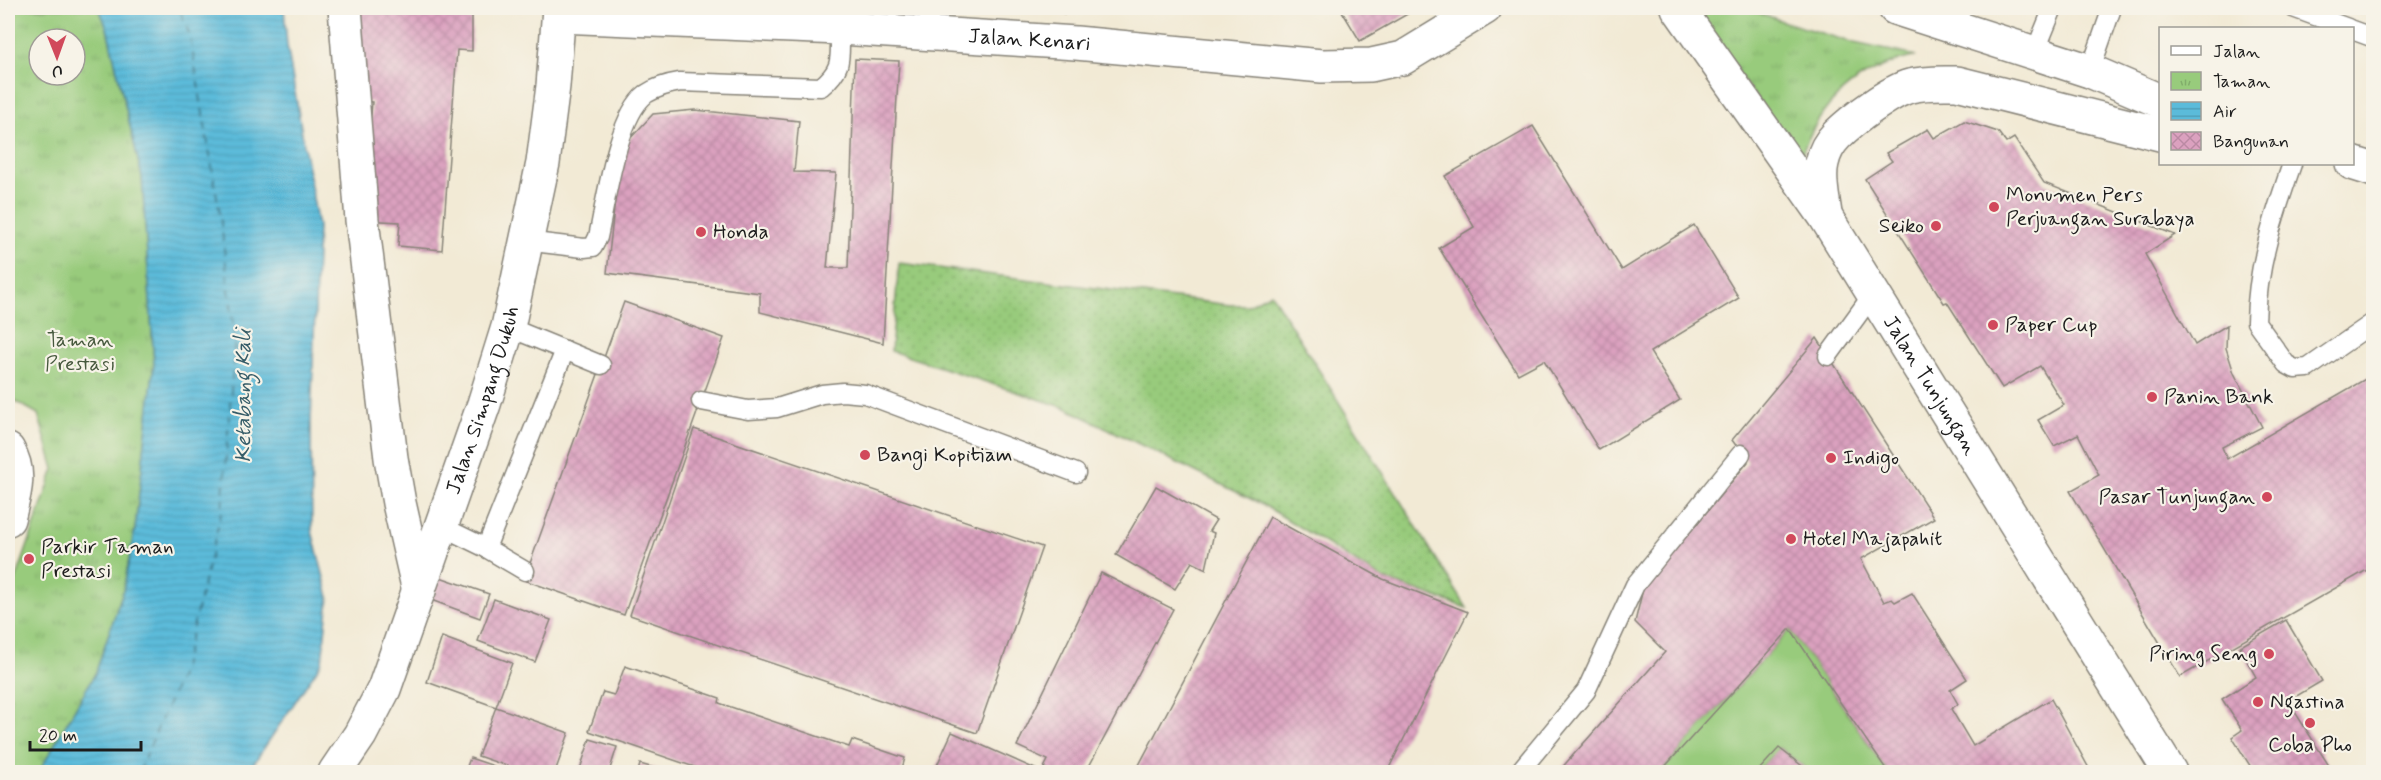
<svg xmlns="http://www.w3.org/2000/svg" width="2381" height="780" font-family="Mynerve,sans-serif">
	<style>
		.grass { fill: url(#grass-dots); stroke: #5a744c; stroke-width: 1.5 }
		.park { fill: url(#park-tufts); stroke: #5a744c; stroke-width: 1.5; fill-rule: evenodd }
		.garden { fill: #98cb7c; stroke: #5a744c; stroke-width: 1.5 }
		.water { fill: url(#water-rules); stroke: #3c6c7b; stroke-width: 1.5 }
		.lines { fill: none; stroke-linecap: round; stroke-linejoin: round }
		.ferry { stroke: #355c68; stroke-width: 1.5; stroke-dasharray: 8 6; stroke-linecap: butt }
		.building { fill: url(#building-cross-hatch) }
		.service-casing { stroke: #878378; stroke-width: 21 }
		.minor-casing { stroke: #878378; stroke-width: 36 }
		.tertiary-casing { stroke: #878378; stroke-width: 36 }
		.primary-casing { stroke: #878378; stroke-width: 36 }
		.service { stroke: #fff; stroke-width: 18 }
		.minor { stroke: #fff; stroke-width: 33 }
		.tertiary { stroke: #fff; stroke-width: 33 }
		.primary { stroke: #fff; stroke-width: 33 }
		.poi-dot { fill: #d1495b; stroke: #f7f3e8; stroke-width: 2 }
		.labels { text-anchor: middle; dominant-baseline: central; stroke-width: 4.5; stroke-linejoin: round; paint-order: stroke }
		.street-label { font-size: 21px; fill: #1c1c1c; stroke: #f7f3e8 }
		.poi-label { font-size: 21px; fill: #1c1c1c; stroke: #f7f3e8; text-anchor: start }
		.park-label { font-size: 21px; fill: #47593e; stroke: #f7f3e8 }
		.water-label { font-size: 22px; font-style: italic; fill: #355c68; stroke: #f7f3e8 }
	</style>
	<defs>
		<pattern id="grass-dots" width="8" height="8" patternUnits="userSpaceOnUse" patternTransform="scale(1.5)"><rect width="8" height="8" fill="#98cb7c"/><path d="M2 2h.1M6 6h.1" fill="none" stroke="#82ae6b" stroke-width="1.8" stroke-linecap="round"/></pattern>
		<pattern id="park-tufts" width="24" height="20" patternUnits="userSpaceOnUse" patternTransform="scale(1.5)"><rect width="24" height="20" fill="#98cb7c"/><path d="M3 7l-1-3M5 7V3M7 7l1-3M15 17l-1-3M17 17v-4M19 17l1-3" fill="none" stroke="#82ae6b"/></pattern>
		<pattern id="water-rules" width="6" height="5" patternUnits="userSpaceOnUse" patternTransform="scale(1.5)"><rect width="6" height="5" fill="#5bbbda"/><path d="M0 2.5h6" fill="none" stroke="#4fa0ba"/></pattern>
		<pattern id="building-cross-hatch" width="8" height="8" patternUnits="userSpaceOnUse" patternTransform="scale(1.5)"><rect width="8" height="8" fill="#dba1bf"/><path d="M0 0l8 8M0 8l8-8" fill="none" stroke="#bb8aa4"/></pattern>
	</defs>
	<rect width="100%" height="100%" fill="#f7f3e8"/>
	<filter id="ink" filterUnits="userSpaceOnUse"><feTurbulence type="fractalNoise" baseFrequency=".0167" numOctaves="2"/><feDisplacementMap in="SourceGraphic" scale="12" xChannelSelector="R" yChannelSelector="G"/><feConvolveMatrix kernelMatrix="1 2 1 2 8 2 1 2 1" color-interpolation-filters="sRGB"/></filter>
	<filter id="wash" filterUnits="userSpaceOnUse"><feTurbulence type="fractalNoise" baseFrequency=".008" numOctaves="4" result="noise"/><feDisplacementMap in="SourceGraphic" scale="24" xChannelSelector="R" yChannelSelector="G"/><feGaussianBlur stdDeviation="1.35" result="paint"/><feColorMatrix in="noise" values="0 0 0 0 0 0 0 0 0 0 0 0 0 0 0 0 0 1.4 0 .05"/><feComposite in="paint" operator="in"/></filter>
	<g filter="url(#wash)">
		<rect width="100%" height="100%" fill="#f2ead5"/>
		<path class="grass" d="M899,263L1230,305H1249L1271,293L1467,608L1383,579L1267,507L1066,408L891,351Z"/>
		<g class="park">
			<path d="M8,8H99L107,28L142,177L154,364L135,529L123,591L96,672L39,772H8V603L54,469L38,414L8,397ZM39,39H75V75H39Z"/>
			<path d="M1692,8H1746L1785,22L1854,43L1916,56C1857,70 1819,101 1800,160Z"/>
		</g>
		<path class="garden" d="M1790,629L1888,772H1810L1779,748L1757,772H1660Z"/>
		<path class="water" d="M99,8H284L287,45L318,227L311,423L312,531L329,597L322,662L248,772H39L96,672L123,591L135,529L154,364L142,177L107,28Z"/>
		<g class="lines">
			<path class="ferry" d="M139,772L182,671L222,510L235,339L220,215L190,36L179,8"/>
		</g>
		<g id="blocks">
			<g class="building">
				<path d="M359,8H472V51L457,50L442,250L398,246L400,222L363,220L372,102L356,101Z"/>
				<path d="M1020,8H1067V14Z"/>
				<path d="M1340,8H1418L1360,41Z"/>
				<path d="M855,59L899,61L883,343L760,312V293L607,273L616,190L627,142L653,114L695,110L799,121L794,172L836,173L827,268H848Z"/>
				<path d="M1964,121L1998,132L2006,143L2014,138L2044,183L2175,235L2145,254L2195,345L2227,325L2226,348L2234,373L2262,427L2222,447L2227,459L2374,374V566L2180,677L2070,491L2099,475L2078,434L2054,446L2038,420L2064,405L2040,366L2002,388L1947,302L1944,303L1865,179L1892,161L1886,153L1928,129L1934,138Z"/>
				<path d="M1533,126L1622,270L1694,225L1739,298L1650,352L1680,400L1599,450L1544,360L1518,374L1439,248L1474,227L1445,176Z"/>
				<path d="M624,302L724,338L624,615L524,580Z"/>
				<path d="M1817,338L1934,518L1861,559L1884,602L1892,599L1895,602L1912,593L1967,679L1950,690L1958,704L1951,709L1973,746L2051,699L2091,772H1888L1790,629L1660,772H1558L1665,652L1635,622L1643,589L1748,462L1732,440Z"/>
				<path d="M694,429L1042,547L977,733L630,615Z"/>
				<path d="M1156,486L1216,520L1209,531L1214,533L1206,569L1192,562L1175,589L1116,555Z"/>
				<path d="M1270,517L1383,579L1468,612L1387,772H1149L1138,767Z"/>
				<path d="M1101,573L1173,609L1086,772H1053L1044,768L1048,760L1017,746Z"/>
				<path d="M440,577L489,594L480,618L431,600Z"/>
				<path d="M494,599L551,620L535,662L478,641Z"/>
				<path d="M2286,620L2322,681L2288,701L2333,772H2254L2232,737L2242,730L2222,699L2256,677L2239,647Z"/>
				<path d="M442,637L512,663L496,707L569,733L555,772H524L478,756L496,707L427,682Z"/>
				<path d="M625,666L720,698L719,703L849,747L852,740L905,758L901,772H709L589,731L603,692L614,695Z"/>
				<path d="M952,732L1042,772H934Z"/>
				<path d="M590,739L617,747L609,772H579Z"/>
				<path d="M1779,748L1810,772H1757Z"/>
				<path d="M470,758L494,766L492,772H465Z"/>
				<path d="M640,764L668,772H638Z"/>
			</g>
		</g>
	</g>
	<g filter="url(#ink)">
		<use href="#blocks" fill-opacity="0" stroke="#878378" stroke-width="1.5"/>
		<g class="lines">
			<g class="service-casing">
				<g id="service">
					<path d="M2293,8L2348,28"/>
					<path d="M2352,30L2374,38"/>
					<path d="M2035,52L2053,8"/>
					<path d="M2090,71L2112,8"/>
					<path d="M2292,164C2274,216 2257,266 2256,322L2286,364L2295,369L2308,368L2374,322"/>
					<path d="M525,241L584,248L593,247L598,237C606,201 617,116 646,94C657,87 667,84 680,82L821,87C845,67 839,57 840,28"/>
					<path d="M508,327L601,365"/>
					<path d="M1828,356L1873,294"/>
					<path d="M701,401L748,410L777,408L822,394L843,392L865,394L1076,473"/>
					<path d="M441,526L486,548L565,350"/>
					<path d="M486,548L525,571"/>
					<path d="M1519,772L1586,691L1635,585L1741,454"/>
				</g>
			</g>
			<g class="minor-casing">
				<g id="minor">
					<path d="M345,8L362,220L391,458L399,503L419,591"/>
					<path id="s1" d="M559,16L840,28L1076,43L1322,66L1371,65L1403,58L1485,8"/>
				</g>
			</g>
			<g class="tertiary-casing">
				<g id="tertiary">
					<path d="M8,450C22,473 14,495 8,519"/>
					<path id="s2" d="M335,772L360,735L384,689L484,404L508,327L543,163L553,86L559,8"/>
				</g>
			</g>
			<g class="primary-casing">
				<g id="primary">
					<path id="s3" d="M1678,8L1825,216L2170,772"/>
					<path d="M1895,8L2090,71L2160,101"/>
					<path d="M2352,163L2374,170"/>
					<path d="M1825,214C1823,198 1818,179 1822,163C1824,153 1830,142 1837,135C1852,120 1891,91 1910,86C1925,82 1941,83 1957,83L2160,134"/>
				</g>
			</g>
			<use href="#service" class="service"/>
			<use href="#minor" class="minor"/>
			<use href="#tertiary" class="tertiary"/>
			<use href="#primary" class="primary"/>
		</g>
	</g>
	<g class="poi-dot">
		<circle cx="1994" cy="207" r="6"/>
		<circle cx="1936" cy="226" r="6"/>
		<circle cx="701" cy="232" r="6"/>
		<circle cx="1993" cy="325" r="6"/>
		<circle cx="2152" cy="397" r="6"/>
		<circle cx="865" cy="455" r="6"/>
		<circle cx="1831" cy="458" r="6"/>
		<circle cx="2267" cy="497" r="6"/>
		<circle cx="1791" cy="539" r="6"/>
		<circle cx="29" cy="559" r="6"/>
		<circle cx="2269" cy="654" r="6"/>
		<circle cx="2258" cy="702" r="6"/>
		<circle cx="2310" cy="723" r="6"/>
	</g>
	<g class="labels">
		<g class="street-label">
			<text stroke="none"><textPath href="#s1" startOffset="471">Jalan Kenari</textPath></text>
			<text stroke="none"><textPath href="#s3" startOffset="454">Jalan Tunjungan</textPath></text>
			<text stroke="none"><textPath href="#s2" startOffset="402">Jalan Simpang Dukuh</textPath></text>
		</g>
		<g class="poi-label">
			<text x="2006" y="195">Monumen Pers<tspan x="2006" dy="24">Perjuangan Surabaya</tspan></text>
			<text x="1924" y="226" text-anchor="end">Seiko</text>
			<text x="713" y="232">Honda</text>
			<text x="2005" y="325">Paper Cup</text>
			<text x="2164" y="397">Panin Bank</text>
			<text x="877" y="455">Bangi Kopitiam</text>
			<text x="1843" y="458">Indigo</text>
			<text x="2255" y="497" text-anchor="end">Pasar Tunjungan</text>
			<text x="1803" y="539">Hotel Majapahit</text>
			<text x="41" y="547">Parkir Taman<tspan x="41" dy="24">Prestasi</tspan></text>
			<text x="2257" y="654" text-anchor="end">Piring Seng</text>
			<text x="2270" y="702">Ngastina</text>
			<text x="2310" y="745" text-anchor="middle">Coba Pho</text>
		</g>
		<g class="park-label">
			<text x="80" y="340">Taman<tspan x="80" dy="24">Prestasi</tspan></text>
		</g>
		<g class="water-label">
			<text transform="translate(244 396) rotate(-90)">Ketabang Kali</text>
		</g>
	</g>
	<rect width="2381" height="780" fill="none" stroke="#f7f3e8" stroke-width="30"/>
	<rect x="2159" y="27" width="195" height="138" fill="#f7f3e8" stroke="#9f9d96" stroke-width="1.5"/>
	<rect x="2171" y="46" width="30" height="9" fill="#ffffff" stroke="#9f9d96" stroke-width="1.5"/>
	<text x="2213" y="57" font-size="18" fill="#1c1c1c">Jalan</text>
	<rect x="2171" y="72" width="30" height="18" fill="url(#park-tufts)" stroke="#9f9d96" stroke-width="1.5"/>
	<text x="2213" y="87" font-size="18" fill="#1c1c1c">Taman</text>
	<rect x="2171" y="102" width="30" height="18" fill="url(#water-rules)" stroke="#9f9d96" stroke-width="1.5"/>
	<text x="2213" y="117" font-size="18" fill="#1c1c1c">Air</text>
	<rect x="2171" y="132" width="30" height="18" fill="url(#building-cross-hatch)" stroke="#9f9d96" stroke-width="1.5"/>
	<text x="2213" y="147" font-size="18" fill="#1c1c1c">Bangunan</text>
	<g transform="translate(57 57) rotate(179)"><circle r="28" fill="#f7f3e8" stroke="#9f9d96" stroke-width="1.5"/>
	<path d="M0-4.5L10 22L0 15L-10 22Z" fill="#d1495b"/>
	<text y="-9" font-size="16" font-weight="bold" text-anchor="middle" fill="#1c1c1c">U</text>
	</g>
	<path d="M30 741v9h111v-9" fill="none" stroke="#1c1c1c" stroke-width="3"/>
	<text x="39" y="741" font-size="18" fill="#1c1c1c" stroke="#f7f3e8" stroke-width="4.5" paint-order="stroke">20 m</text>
</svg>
